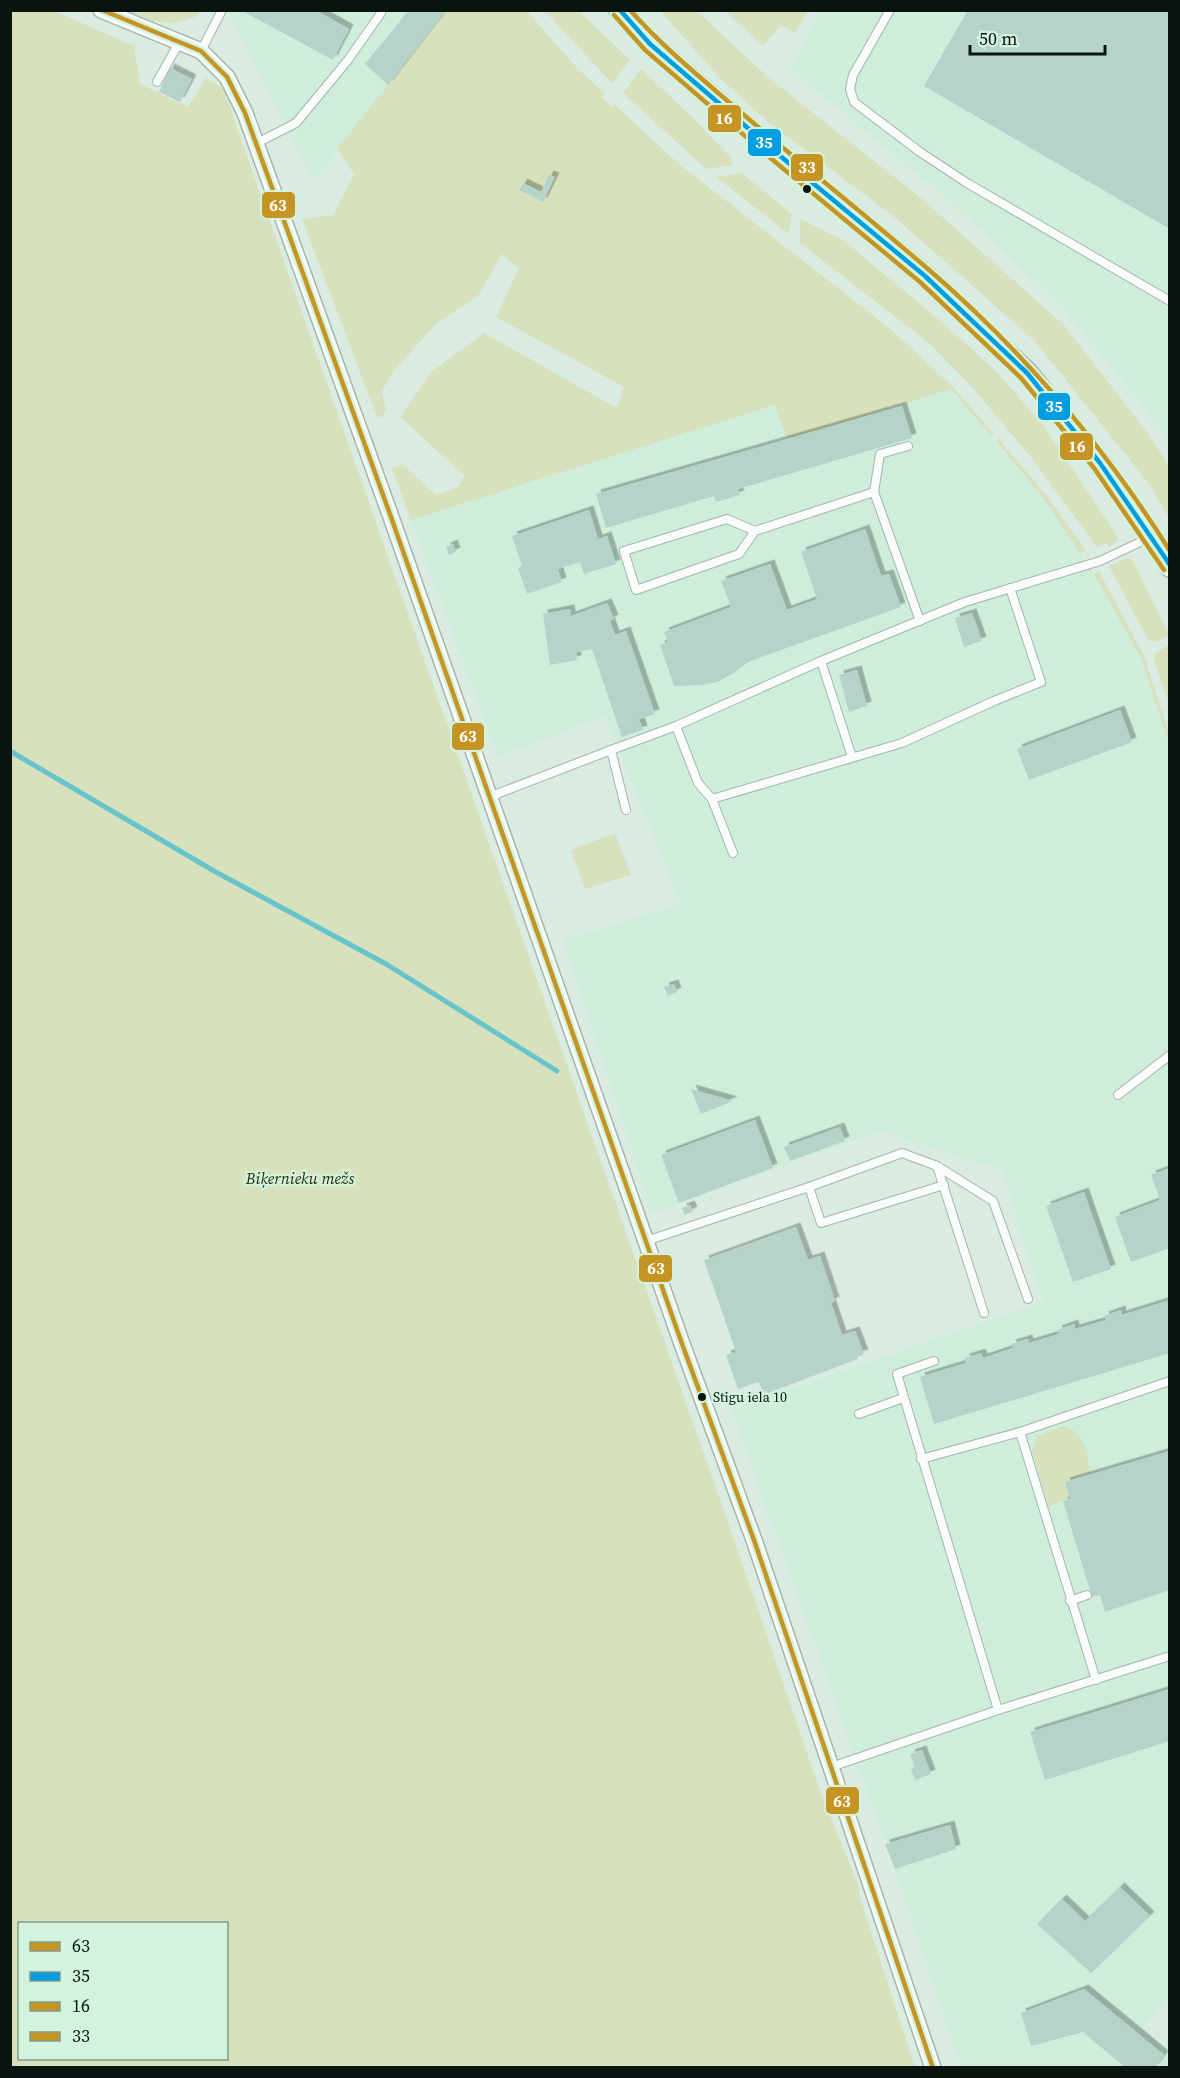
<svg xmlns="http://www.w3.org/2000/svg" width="1180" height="2078" font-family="'Source Serif 4',serif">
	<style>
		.built { fill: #ceeedb }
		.green { fill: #d7e1be; fill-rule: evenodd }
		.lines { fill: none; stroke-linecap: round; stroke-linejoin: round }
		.stream { stroke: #67c4cb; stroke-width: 5 }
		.building { fill: #b5d3ca; filter: url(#shadow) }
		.service-casing { stroke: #a6b5ac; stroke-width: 10 }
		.minor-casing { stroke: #a6b5ac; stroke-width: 18 }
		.secondary-casing { stroke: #a6b5ac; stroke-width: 24 }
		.service { stroke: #f9fcfa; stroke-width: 8 }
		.minor { stroke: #f9fcfa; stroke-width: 15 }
		.secondary { stroke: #f9fcfa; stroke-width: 21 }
		.bus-1-casing { stroke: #d2f4df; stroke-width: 9 }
		.bus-2-casing { stroke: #d2f4df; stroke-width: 9 }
		.bus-3-casing { stroke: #d2f4df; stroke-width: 9 }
		.bus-4-casing { stroke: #d2f4df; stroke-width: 9 }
		.bus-1 { stroke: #c59422; stroke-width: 4.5 }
		.bus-2 { stroke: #009de0; stroke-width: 4.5 }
		.bus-3 { stroke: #c59422; stroke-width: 4.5 }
		.bus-4 { stroke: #c59422; stroke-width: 4.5 }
		.bus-dot { fill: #08140d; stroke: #d2f4df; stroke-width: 2 }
		.labels { text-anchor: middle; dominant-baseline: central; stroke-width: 4.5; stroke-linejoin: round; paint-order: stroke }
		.bus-label { font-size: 14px; fill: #08140d; stroke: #d2f4df; text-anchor: start }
		.park-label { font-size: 16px; font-style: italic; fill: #2b2c06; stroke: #d2f4df }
		.line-badge { stroke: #d2f4df; stroke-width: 2 }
		.badge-label { font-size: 16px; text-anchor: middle; font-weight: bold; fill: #fff }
	</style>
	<defs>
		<filter id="shadow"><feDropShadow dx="4.5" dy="-4.5" stdDeviation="0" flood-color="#0004"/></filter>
	</defs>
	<rect width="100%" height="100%" fill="#daece1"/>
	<g class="built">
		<path d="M232,10L446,11L314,181L230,15Z"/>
		<path d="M822,11H1169V442L1147,411L1063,308L952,203L789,68Z"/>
		<path d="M951,389L1046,502L1094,574L1141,658L1170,743V1997L1142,2028L1169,2052V2067H961L895,1869L731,1409L1043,1302L1002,1171L881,1131L652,1213L563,940L681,904L606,716L498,757L411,520L776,405L786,439Z"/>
	</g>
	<g class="green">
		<path d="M52,10L134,46L140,84L188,107L206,78L223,88L734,1539L819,1788L859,1887V1894L915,2067H11L10,11ZM20,1924H226V2058H20Z"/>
		<path d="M126,11H201C197,17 192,18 185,20C164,28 146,18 126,11Z"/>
		<path d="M446,11H527L577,68L605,94L602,97L612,107L614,104L679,164L893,331L953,387L994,434L991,436L951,389L787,440L775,405L411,520L392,468L402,464L436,495L458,487L465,476L400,417L431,372L484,333L617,408L624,387L496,317L519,268L502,254L478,296L436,324L392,373L382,391L386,411L381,417H377L302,219L333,215L354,174L337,149Z"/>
		<path d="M545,11H579L630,60L612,83Z"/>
		<path d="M660,11H697L769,78L921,198L1063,324L1147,432L1169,466V518L1150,485L1034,340L893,216L769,123L721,79Z"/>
		<path d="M725,11H808L795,33L781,25L763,46Z"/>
		<path d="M641,69L694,119L732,159V165L706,169L623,93Z"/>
		<path d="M742,173L792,214L789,234L716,177Z"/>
		<path d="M800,219L843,240L936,317L997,372L1043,425L1118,537V540L1109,547L1106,543L1097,547L1030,456L971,386L929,343L800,243Z"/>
		<path d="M999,439L1050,500L1086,551L1080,553L1046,502L996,441Z"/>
		<path d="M1128,558L1133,561L1169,634V636L1156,642L1148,640L1109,566Z"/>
		<path d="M1099,571L1144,656L1169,733V743L1141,658L1094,574Z"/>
		<path d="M1169,645V704L1154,660L1156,653Z"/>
		<path d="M615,833L631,875L585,889L571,850Z"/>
		<path d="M1063,1426C1086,1431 1086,1453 1091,1473L1065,1482L1069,1498L1049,1507L1032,1451L1038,1436Z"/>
	</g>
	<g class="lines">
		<path class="stream" d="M10,751L214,871L386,964L557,1071"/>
	</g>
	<g class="building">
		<path d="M247,10H315L349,29L333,60L246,13Z"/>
		<path d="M409,10H446L388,85L365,64Z"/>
		<path d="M968,10H1170V229L924,86Z"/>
		<path d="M170,68L192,79L180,102L159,92Z"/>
		<path d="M549,175L555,177L543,202L519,190L523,183L541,192Z"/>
		<path d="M902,406L912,438L738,489L740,495L716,502L714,496L606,528L596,494Z"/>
		<path d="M589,510L598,539L607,536L616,564L584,574L580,562L558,569L562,582L527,594L518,568L522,566L512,536Z"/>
		<path d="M865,529L881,576L889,574L901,607L748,662L734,673L717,682L701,685L674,686L660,645L668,642L664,632L731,607L721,581L770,564L787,610L817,599L801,552Z"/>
		<path d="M453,544L456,552L449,555L446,547Z"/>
		<path d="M607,603L614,619L610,621L615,635L626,631L655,714L639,719L643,730L622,737L592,649L576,652L577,660L550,665L543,614L570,609L571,616Z"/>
		<path d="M972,613L982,641L964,647L955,618Z"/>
		<path d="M857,670L867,706L849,712L839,675Z"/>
		<path d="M1120,710L1132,742L1029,780L1017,749Z"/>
		<path d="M674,984L677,992L668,996L664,987Z"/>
		<path d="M691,1089L733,1101L701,1114Z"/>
		<path d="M755,1120L773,1168L679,1203L661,1155Z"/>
		<path d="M840,1127L845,1141L790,1161L784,1147Z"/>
		<path d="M1170,1168V1248L1131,1262L1115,1217L1160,1200L1151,1175Z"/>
		<path d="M1084,1192L1111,1269L1073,1282L1046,1206Z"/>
		<path d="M690,1205L693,1211L685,1215L682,1208Z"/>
		<path d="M796,1227L808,1260L820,1256L835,1301L831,1303L842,1335L855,1331L864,1354L857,1356L858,1359L768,1393L767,1391L763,1393L759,1382L738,1389L726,1355L736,1352L704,1260Z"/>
		<path d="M1170,1300V1353L934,1424L920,1377L966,1363L965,1358L981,1353L983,1358L1013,1348L1011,1344L1028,1339L1029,1343L1059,1334L1057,1330L1074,1324L1075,1329L1106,1320L1104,1316L1121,1310L1122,1315Z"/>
		<path d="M1170,1451V1590L1105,1612L1100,1595L1092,1597L1063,1501L1070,1499L1065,1482Z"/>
		<path d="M1170,1689V1741L1045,1780L1030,1732Z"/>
		<path d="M922,1750L931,1774L915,1780L911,1769L915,1767L910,1754Z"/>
		<path d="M950,1825L956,1849L895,1869L885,1844Z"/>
		<path d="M1120,1887L1150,1916L1091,1973L1037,1924L1062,1899L1085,1921Z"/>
		<path d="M1084,1989L1164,2055L1155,2068H1126L1083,2032L1031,2046L1021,2013Z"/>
	</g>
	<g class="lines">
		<g class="service-casing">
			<g id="service">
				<path d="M890,10L853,75L850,89L854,102L920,152L967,183L1170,301"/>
				<path d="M201,51L222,10"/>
				<path d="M157,82L180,41"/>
				<path d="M257,143L296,123L348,60L381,13"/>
				<path d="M874,492L880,454L908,446"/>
				<path d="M755,531L727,519L624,551L636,590L739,554L755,531L874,492L920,621"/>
				<path d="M821,661L852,757"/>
				<path d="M676,726L698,783L712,799L733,853"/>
				<path d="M611,750L676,726L821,661L965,602L1100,561L1151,537"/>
				<path d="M489,797L611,750L626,810"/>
				<path d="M712,799L902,743L994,701L1041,682L1010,588"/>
				<path d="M1118,1095L1170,1055"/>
				<path d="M937,1166L984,1313"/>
				<path d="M809,1187L821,1223L944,1185"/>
				<path d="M646,1241L809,1187L902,1153L937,1166L993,1201L1028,1299"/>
				<path d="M934,1361L897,1374L998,1710"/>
				<path d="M859,1414L903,1398"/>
				<path d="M1020,1432L1096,1680"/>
				<path d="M921,1459L1020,1432L1170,1381"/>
				<path d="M1070,1601L1087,1595"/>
				<path d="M831,1767L998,1710L1170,1656"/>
			</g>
		</g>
		<g class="minor-casing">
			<path id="minor" d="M101,10L201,51L227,77L245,113L391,517L681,1341L754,1540L933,2068"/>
		</g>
		<g class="secondary-casing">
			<path id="secondary" d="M620,10L650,44L779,155L925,276L1027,373L1100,463L1152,537L1170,566"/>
		</g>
		<use href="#service" class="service"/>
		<use href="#minor" class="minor"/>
		<use href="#secondary" class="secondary"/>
		<g class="bus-1-casing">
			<path id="bus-1" d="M102,10L201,51L227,77L245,113L391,517L681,1341L754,1540L933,2068"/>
		</g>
		<g class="bus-2-casing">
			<path id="bus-2" d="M620,10L650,44L779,155L925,276L1027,373L1100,463L1170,565"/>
		</g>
		<g class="bus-3-casing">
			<path id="bus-3" d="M614,15L645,50L774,161L920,282L1021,378L1094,468L1164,570"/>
		</g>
		<g class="bus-4-casing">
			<path id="bus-4" d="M630,10C661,45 695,73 730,103C795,159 863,213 928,269C1022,350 1104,446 1170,551"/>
		</g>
		<use href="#bus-1" class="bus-1"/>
		<use href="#bus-2" class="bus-2"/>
		<use href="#bus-3" class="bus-3"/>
		<use href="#bus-4" class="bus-4"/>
	</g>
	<g class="bus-dot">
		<circle cx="807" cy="189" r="5"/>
		<circle cx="702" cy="1397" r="5"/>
	</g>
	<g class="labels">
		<g class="bus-label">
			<text x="713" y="1397">Stigu iela 10</text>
		</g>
		<g class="park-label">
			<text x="300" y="1178">Biķernieku mežs</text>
		</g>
	</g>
	<g class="line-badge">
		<rect x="707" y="104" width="35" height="29" rx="6" fill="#c59422"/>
		<rect x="747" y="128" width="35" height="29" rx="6" fill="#009de0"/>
		<rect x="790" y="153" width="34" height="29" rx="6" fill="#c59422"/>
		<rect x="261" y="191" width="35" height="28" rx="6" fill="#c59422"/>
		<rect x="1037" y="392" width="34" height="29" rx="6" fill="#009de0"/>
		<rect x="1059" y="432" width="35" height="29" rx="6" fill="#c59422"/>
		<rect x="451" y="722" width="34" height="29" rx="6" fill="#c59422"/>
		<rect x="638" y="1254" width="35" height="29" rx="6" fill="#c59422"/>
		<rect x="825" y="1786" width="35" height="29" rx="6" fill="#c59422"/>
	</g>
	<g class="badge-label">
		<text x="724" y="124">16</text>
		<text x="764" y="148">35</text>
		<text x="807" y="173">33</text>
		<text x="278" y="211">63</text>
		<text x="1054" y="412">35</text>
		<text x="1077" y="452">16</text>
		<text x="468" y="742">63</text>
		<text x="656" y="1274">63</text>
		<text x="842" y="1807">63</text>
	</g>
	<rect width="1180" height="2078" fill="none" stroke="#08140d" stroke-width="24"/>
	<rect x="18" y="1922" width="210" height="138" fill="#d2f4df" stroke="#819a8b" stroke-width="1.5"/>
	<rect x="30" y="1942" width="30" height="9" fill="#c59422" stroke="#819a8b" stroke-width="1.5"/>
	<text x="72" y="1952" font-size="18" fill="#08140d">63</text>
	<rect x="30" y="1972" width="30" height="9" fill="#009de0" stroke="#819a8b" stroke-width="1.5"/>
	<text x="72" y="1982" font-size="18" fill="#08140d">35</text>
	<rect x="30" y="2002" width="30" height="9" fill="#c59422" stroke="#819a8b" stroke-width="1.5"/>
	<text x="72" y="2012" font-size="18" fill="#08140d">16</text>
	<rect x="30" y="2032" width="30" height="9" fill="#c59422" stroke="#819a8b" stroke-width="1.5"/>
	<text x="72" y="2042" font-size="18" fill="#08140d">33</text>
	<path d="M970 45v9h135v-9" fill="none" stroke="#08140d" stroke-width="3"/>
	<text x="979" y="45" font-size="18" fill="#08140d" stroke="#d2f4df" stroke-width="4.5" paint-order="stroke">50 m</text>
</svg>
